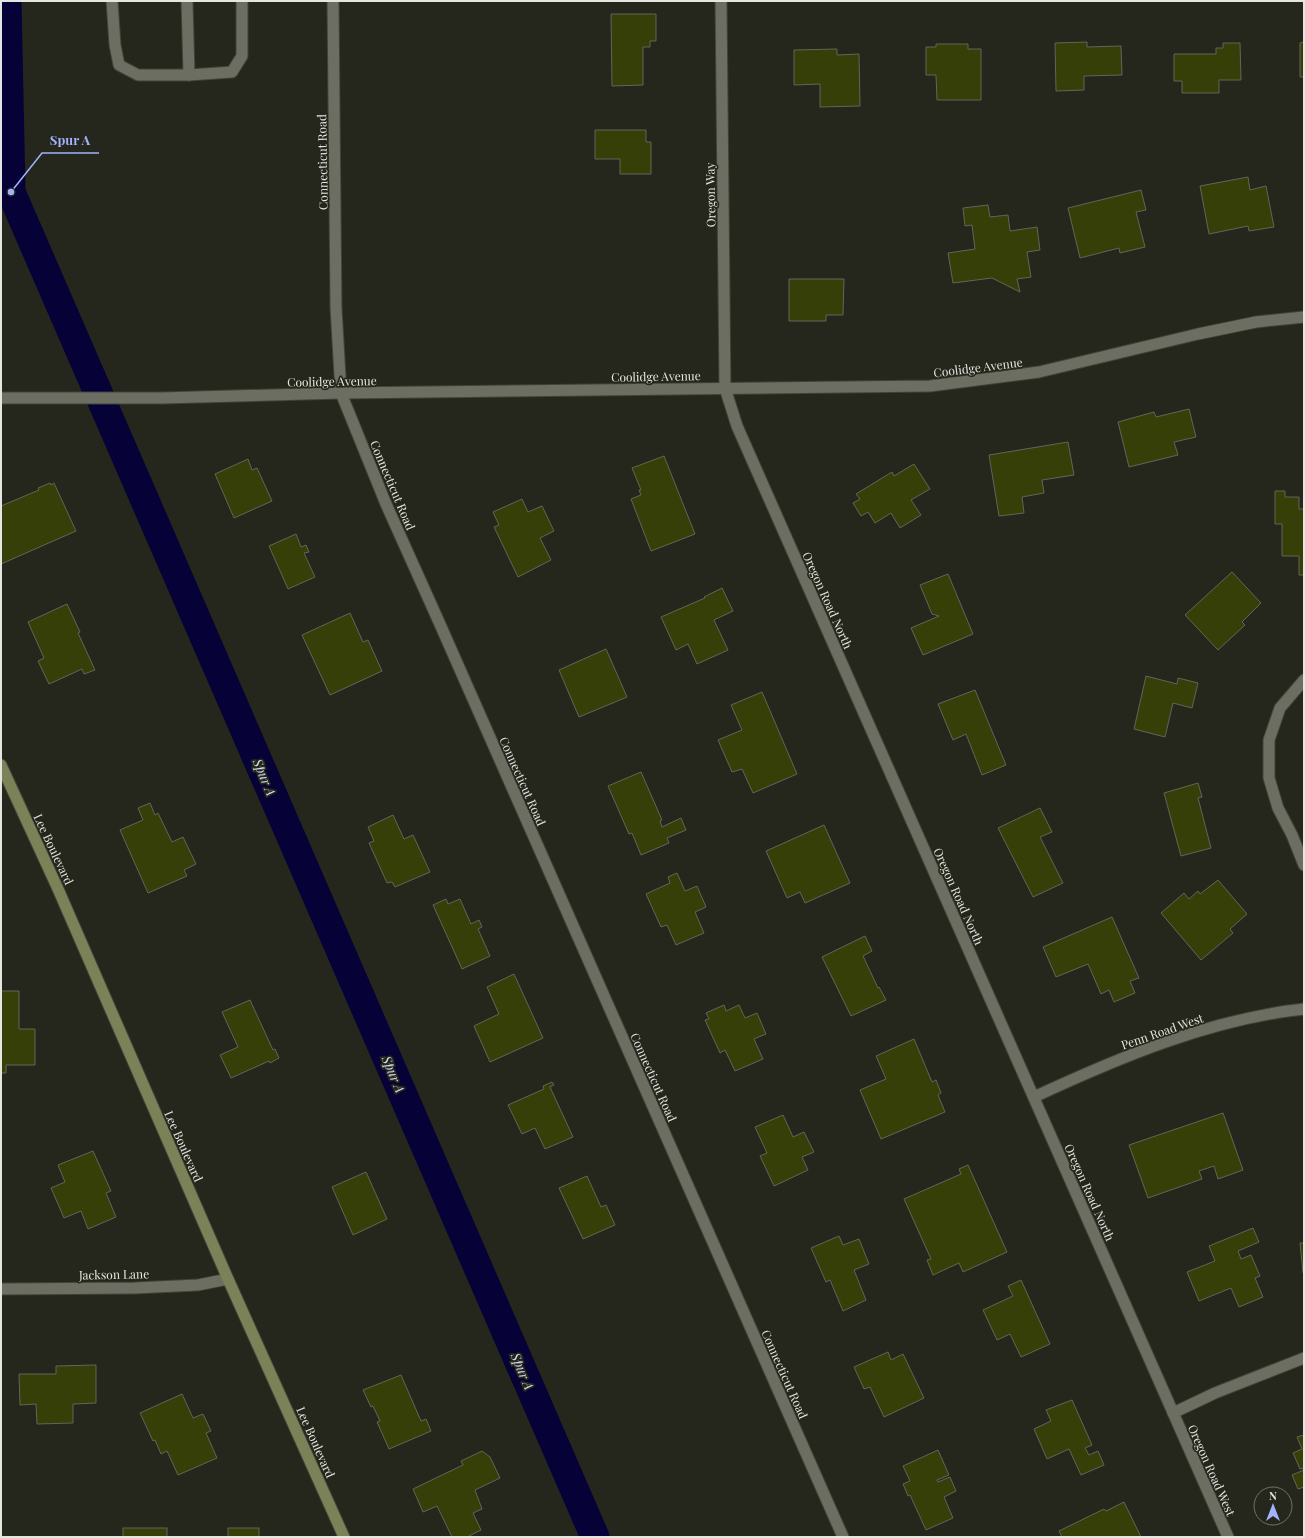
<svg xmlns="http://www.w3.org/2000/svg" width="1305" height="1538" font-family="'Playfair Display',serif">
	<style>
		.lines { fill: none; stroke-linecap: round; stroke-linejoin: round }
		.canal { stroke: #060137; stroke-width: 29 }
		.building { fill: #373f09; stroke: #626559 }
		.service-casing { stroke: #41433b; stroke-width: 13 }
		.minor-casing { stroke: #41433b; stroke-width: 13 }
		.secondary-casing { stroke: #41433b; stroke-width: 13 }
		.service { stroke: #6b6e61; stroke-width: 11 }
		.minor { stroke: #6b6e61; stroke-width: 11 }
		.secondary { stroke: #7b8257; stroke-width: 11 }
		.labels { text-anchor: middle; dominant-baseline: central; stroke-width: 3.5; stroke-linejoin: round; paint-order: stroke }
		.street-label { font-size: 12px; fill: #e4e6df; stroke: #25271c }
		.water-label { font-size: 13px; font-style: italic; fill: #d6dcf2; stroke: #25271c }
		.leader { fill: none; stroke: #a1b3fd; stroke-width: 1.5 }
		.callout-dot { fill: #a1b3fd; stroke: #25271c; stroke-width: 1.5 }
		.callout-label { font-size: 13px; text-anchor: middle; font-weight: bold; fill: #a1b3fd; stroke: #25271c; stroke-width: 3.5; stroke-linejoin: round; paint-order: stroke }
	</style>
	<rect width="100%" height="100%" fill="#25271c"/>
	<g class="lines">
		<path class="canal" d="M7,1L11,192L595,1537"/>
	</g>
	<g class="building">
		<path d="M611,14H656V41H650V47H643V85L612,86Z"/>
		<path d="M1087,42V47L1121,46L1122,75L1084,76V90L1056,91L1055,43Z"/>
		<path d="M1304,42V77H1300V43Z"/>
		<path d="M1223,43H1240L1241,80H1219V93H1182V81H1174V54H1216V48H1223Z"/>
		<path d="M936,44H968V49H981V100H937L936,75H926V47H936Z"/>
		<path d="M837,49V55L859,54L860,106L820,107V84L794,85V50Z"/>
		<path d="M595,130H646V142H651V174H620V159H595Z"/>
		<path d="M1248,177L1250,190L1266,186L1274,227L1249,231L1248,226L1209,234L1200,186Z"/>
		<path d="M1141,190L1146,210L1136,212L1145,247L1120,253L1119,248L1080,258L1068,208Z"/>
		<path d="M988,205L990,217L1008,215L1010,231L1037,227L1040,250L1027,252L1031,277L1017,279L1020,292L992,278L953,283L948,253L975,249L972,225L965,226L963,208Z"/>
		<path d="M789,279H844L843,315H826V321H789Z"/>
		<path d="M1189,409L1196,437L1174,442L1178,455L1129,467L1118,422L1154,412L1156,417Z"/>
		<path d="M1068,442L1074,475L1042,480L1044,493L1022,497L1024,513L999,516L989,455Z"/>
		<path d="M664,456L695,534L651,551L631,499L641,495L639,490H641L632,468Z"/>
		<path d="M248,459L252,470L257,468L272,501L234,518L215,474Z"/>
		<path d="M914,464L930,489L911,500L921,515L900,528L891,513L875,523L868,512L861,516L853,503L860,499L856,494L892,472L894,476Z"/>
		<path d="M50,483L51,485L54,483L76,531L1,564V506L39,490L38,488Z"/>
		<path d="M1275,491H1285V497H1299V509H1304V575H1299V556H1282V524H1275Z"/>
		<path d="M522,499L528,512L542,506L554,531L540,538L551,560L518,577L494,527L499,525L493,512Z"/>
		<path d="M296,534L301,547L306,545L309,552L304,553L315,577L288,589L269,546Z"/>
		<path d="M1232,572L1261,603L1242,622L1245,625L1218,650L1185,615Z"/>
		<path d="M948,574L973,634L923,655L911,628L939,616L932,614L920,585Z"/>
		<path d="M722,588L733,611L714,620L728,650L697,664L688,644L676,650L661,617L705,598L704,597Z"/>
		<path d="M67,604L80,632L78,633L95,670L84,674L82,669L49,684L38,661L44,658L28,622Z"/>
		<path d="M350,613L363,642L368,640L382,671L330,695L302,635Z"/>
		<path d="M606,649L627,697L579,717L559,670Z"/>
		<path d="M1146,676L1177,684L1178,678L1198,683L1192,708L1173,703L1165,737L1134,729Z"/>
		<path d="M975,690L1006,765L982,775L966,734L953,740L938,704Z"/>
		<path d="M762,692L797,774L753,793L742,769L732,772L718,740L742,730L731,705Z"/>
		<path d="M641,772L662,820L660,821L662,827L681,818L686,830L667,838L669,843L641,855L632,833L629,834L608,786Z"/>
		<path d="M1198,783L1202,797L1198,798L1211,848L1181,856L1164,793Z"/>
		<path d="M150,803L155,815L158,813L172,842L183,837L196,864L184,870L187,876L148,893L120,830L143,820L138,808Z"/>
		<path d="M1040,808L1052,832L1040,837L1063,883L1033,897L998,828Z"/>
		<path d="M393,815L404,839L413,835L430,872L395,887L392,882L387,883L369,843L374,841L368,827Z"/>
		<path d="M824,825L850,883L805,903L800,892L787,898L766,851Z"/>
		<path d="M677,873L685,891L697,886L706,907L695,912L704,933L676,945L667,925L661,927L646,894L670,883L668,877Z"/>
		<path d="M1218,880L1247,914L1230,929L1233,933L1201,960L1161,913L1184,893L1189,899L1198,891L1200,894Z"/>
		<path d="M446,899L448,904L460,899L471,924L479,920L482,927L478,929L490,956L462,969L433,905Z"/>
		<path d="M1112,917L1139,978L1130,981L1135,993L1114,1002L1109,990L1101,994L1088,964L1056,977L1043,947Z"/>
		<path d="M865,936L872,951L863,956L878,988L879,987L886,1000L851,1016L822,957Z"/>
		<path d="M514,974L543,1038L490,1062L474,1026L499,1014L487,987Z"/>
		<path d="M1,991H19V1029H35V1065H6V1073H1Z"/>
		<path d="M250,1000L273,1050L275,1049L279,1058L270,1063L269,1061L231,1078L220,1055L238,1047L222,1012Z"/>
		<path d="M724,1005L726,1011L739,1005L745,1018L757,1013L766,1034L754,1039L763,1059L735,1071L725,1050L720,1053L705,1020L709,1019L706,1013Z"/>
		<path d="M914,1039L932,1082L936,1080L941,1093L938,1095L945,1112L881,1139L860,1090L886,1079L876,1056Z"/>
		<path d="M552,1082L554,1085L550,1087L573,1137L545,1149L535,1128L522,1134L508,1105L544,1089L543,1086Z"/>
		<path d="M1223,1113L1243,1170L1218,1179L1214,1166L1199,1171L1202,1179L1148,1198L1129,1145Z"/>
		<path d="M783,1115L793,1137L804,1132L814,1152L802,1157L808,1170L774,1186L760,1156L767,1153L755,1127Z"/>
		<path d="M93,1151L111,1191L106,1193L116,1217L88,1229L81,1211L64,1218L51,1188L65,1182L58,1165Z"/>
		<path d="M968,1165L1007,1252L963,1272L959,1263L933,1275L927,1260L931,1259L904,1199L961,1174L959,1169Z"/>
		<path d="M366,1172L387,1219L353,1235L332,1187Z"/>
		<path d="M587,1176L601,1207L606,1205L615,1225L583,1239L559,1188Z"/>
		<path d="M1253,1228L1259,1242L1238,1251L1241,1259L1251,1255L1260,1276L1255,1278L1263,1297L1239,1307L1231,1288L1199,1301L1187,1272L1215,1261L1209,1246Z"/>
		<path d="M839,1236L843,1245L859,1239L869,1264L854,1270L866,1300L843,1311L830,1280L826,1282L811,1248Z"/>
		<path d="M1300,1243H1304V1273H1303Z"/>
		<path d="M1021,1280L1050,1344L1021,1357L1010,1334L997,1340L983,1310L1013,1296L1008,1286Z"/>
		<path d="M888,1352L891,1360L903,1354L924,1398L884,1417L870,1387L864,1389L854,1367Z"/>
		<path d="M96,1365V1403L73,1404V1423L37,1424L36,1404L20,1405L19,1374H56V1366Z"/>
		<path d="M401,1375L421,1421L426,1419L431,1431L389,1449L377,1422L380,1421L373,1406L371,1407L363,1390Z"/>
		<path d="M182,1394L193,1418L203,1414L211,1431L206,1433L217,1458L178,1475L167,1451L161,1454L155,1440L153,1441L140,1413Z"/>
		<path d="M1072,1400L1092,1445L1085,1448L1089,1455L1098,1451L1104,1465L1081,1475L1069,1449L1047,1459L1034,1429L1051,1421L1046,1410Z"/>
		<path d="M1304,1435V1468L1300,1469L1293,1453L1302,1449L1297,1437Z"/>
		<path d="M938,1450L949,1475L937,1480L938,1482L950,1477L956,1491L944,1497L953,1518L926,1530L910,1495L908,1496L903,1484L910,1481L903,1466Z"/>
		<path d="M482,1451L490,1457L500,1478L475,1490L482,1509L473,1513L481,1530L467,1537H452L437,1506L423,1512L413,1489L463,1465L461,1461Z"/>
		<path d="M1304,1470V1487L1298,1489L1292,1475Z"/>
		<path d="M1124,1502L1141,1537H1062L1059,1531L1104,1509L1106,1511Z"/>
		<rect x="123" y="1528" width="44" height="9"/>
		<rect x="228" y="1528" width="31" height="9"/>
	</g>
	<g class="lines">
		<g class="service-casing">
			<g id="service">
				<path d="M112,1L115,45L119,65L138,75H189L232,72L242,56V1"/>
				<path d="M187,1L189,75"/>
			</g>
		</g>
		<g class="minor-casing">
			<g id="minor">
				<path d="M333,1L336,308L341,393L386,504L439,622L843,1537"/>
				<path d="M721,1L725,388L737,426L1228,1537"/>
				<path d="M1,398H162L341,393L930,386L1039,372L1198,334L1256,322L1304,317"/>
				<path d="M1304,680L1280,708L1269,740V778L1278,808L1292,835L1304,865"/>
				<path d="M1034,1097C1118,1058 1210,1019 1304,1009"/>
				<path d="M1,1289L135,1288L198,1285L228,1279"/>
				<path d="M1173,1413L1215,1393L1304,1358"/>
			</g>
		</g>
		<g class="secondary-casing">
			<path id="secondary" d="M1,765L58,889L228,1279L344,1537"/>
		</g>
		<use href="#service" class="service"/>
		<use href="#minor" class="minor"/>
		<use href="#secondary" class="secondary"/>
	</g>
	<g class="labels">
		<g class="street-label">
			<text transform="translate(322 162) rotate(-91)">Connecticut Road</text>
			<text transform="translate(710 195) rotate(-91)">Oregon Way</text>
			<text transform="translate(978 367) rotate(-7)">Coolidge Avenue</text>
			<text transform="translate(656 376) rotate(-1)">Coolidge Avenue</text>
			<text transform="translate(332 381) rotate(-1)">Coolidge Avenue</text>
			<text transform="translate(393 485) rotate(67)">Connecticut Road</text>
			<text transform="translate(828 600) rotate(66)">Oregon Road North</text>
			<text transform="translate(523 781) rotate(66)">Connecticut Road</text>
			<text transform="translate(54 849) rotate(65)">Lee Boulevard</text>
			<text transform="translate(959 896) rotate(66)">Oregon Road North</text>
			<text transform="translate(1162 1031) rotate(-19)">Penn Road West</text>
			<text transform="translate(654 1077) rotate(66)">Connecticut Road</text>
			<text transform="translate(184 1146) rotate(66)">Lee Boulevard</text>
			<text transform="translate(1090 1192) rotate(66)">Oregon Road North</text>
			<text transform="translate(114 1274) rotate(-1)">Jackson Lane</text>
			<text transform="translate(785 1374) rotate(66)">Connecticut Road</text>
			<text transform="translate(316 1442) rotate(66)">Lee Boulevard</text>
			<text transform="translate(1212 1470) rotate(66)">Oregon Road West</text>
		</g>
		<g class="water-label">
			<text transform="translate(265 777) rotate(67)">Spur A</text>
			<text transform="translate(394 1074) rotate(67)">Spur A</text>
			<text transform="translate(523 1371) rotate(67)">Spur A</text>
		</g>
	</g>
	<path class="leader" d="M11 192L42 153H99"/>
	<circle class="callout-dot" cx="11" cy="192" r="4"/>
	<g class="callout-label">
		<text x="70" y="145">Spur A</text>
	</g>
	<rect width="1305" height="1538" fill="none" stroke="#e4e6df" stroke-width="4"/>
	<g transform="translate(1273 1506)"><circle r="19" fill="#25271c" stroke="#71736a"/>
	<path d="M0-3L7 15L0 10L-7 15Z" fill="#a1b3fd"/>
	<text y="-6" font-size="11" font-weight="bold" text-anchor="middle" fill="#e4e6df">N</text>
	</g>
</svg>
